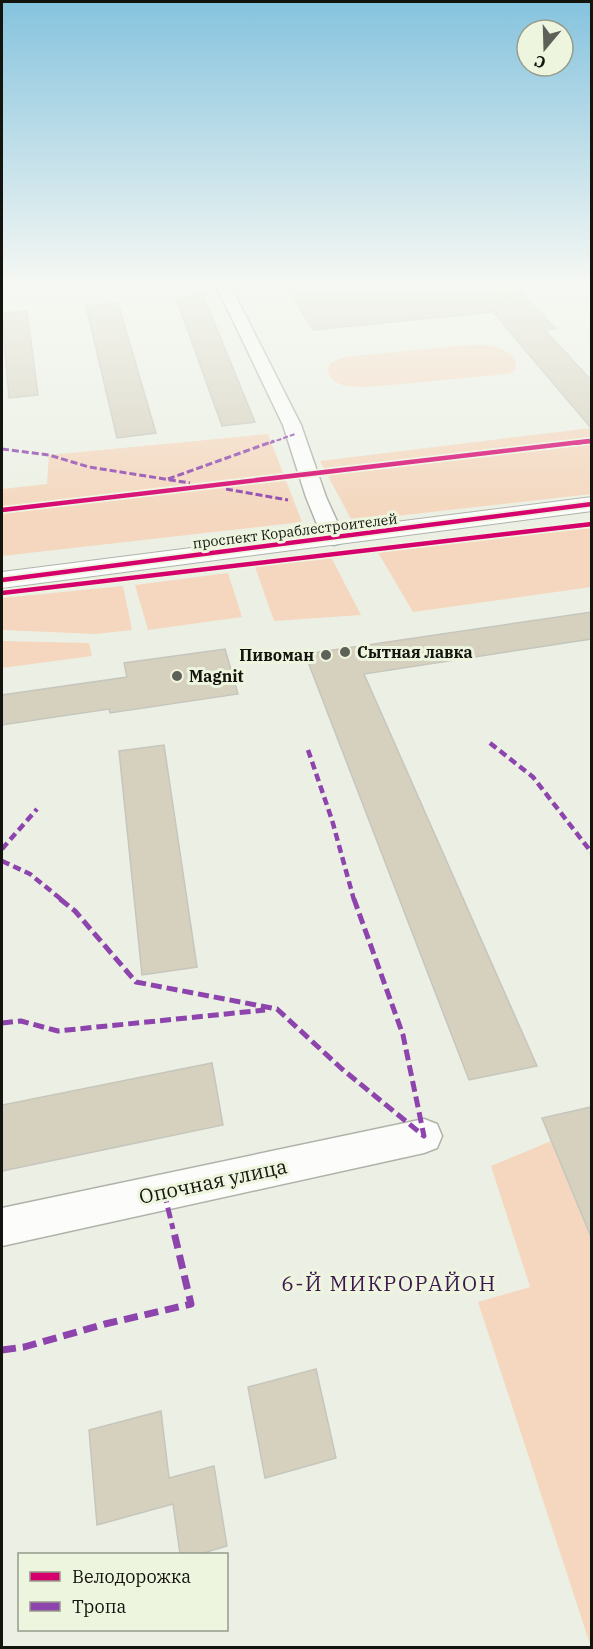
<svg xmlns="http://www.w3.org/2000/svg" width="593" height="1649" font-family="'IBM Plex Serif',serif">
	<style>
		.green { fill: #f4d7be }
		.building { fill: #d6d1be; stroke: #c6c6bd; stroke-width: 1.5 }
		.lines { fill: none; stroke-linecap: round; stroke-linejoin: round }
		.minor-casing { stroke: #aeb2a8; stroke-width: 3 }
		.tertiary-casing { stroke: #aeb2a8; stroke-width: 2 }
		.minor { fill: #fcfdfb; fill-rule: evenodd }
		.tertiary { fill: #fcfdfb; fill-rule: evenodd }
		.quiet-far4 { stroke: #8e44ad; stroke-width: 2; stroke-dasharray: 5 2; stroke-linecap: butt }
		.quiet-far3 { stroke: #8e44ad; stroke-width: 3; stroke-dasharray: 7 3; stroke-linecap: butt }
		.quiet-far2 { stroke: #8e44ad; stroke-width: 4.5; stroke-dasharray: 8 4.5; stroke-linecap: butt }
		.quiet-far1 { stroke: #8e44ad; stroke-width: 5; stroke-dasharray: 11 5; stroke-linecap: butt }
		.quiet { stroke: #8e44ad; stroke-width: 7; stroke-dasharray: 14 7; stroke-linecap: butt }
		.cycleway-far1-casing { stroke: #eef5df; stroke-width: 6 }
		.cycleway-casing { stroke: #eef5df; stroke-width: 8 }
		.cycleway-far1 { stroke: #d6006c; stroke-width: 4 }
		.cycleway { stroke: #d6006c; stroke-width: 4.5 }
		.poi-dot { fill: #5e6158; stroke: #eef5df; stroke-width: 2 }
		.labels { text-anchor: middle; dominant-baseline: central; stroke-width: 6; stroke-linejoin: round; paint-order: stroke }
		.far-street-label { font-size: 14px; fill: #12140d; stroke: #eef5df }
		.poi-label { font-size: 16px; font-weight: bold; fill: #12140d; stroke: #eef5df; text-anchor: start }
		.near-street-label { font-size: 20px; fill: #12140d; stroke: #eef5df }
		.near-neighbourhood-label { font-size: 21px; letter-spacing: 1.5px; fill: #3c184e; stroke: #eef5df }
	</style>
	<rect width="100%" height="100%" fill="#ecf0e4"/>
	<g class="green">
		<path d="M470,345C485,344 504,346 515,359L516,369L511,373L497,375L368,387L345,386L335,382L327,372L330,363L344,357Z"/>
		<path d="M591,428V494L352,521L320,461Z"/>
		<path d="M268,434L302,522L2,556V489L47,484L49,455Z"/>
		<path d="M591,523V587L413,612L376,549Z"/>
		<path d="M330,555L361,615L274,621L254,564Z"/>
		<path d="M228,573L242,617L148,630L135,585Z"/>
		<path d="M123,586L132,630L96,634L2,630V598Z"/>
		<path d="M2,641L89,643L92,656L2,668Z"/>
		<path d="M551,1141L591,1239V1647L478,1302L530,1287L491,1166Z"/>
	</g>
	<g class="building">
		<path d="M286,285H514L556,329L545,330L591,380V428L493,312L313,330Z"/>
		<path d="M203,295L255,422L222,426L176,298Z"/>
		<path d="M118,303L156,433L117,438L86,306Z"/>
		<path d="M27,311L38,395L9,398L2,313Z"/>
		<path d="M591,612V639L364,674L537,1066L469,1080L305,654Z"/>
		<path d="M225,649L238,694L110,713L109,709L2,725V695L127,677L124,663Z"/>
		<path d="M164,745L197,967L142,975L119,751Z"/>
		<path d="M212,1063L223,1125L2,1171V1105Z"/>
		<path d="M591,1107V1237L542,1118Z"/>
		<path d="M316,1369L336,1458L265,1478L248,1387Z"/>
		<path d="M161,1411L169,1478L214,1466L227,1546L200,1554H180L173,1504L97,1525L89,1430Z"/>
	</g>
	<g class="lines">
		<g class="minor-casing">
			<g id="minor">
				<path d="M216,285H230L301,425L326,497L345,539L341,543L334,545L327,543L323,539L306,497L283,425Z"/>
				<path d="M424,1119L437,1124L442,1136L437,1148L424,1153L2,1246V1208Z"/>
			</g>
		</g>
		<g class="tertiary-casing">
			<path id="tertiary" d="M592,497V511L2,588V572Z"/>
		</g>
		<use href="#minor" class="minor"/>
		<use href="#tertiary" class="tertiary"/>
		<path class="quiet-far4" d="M270,443L295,434"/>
		<g class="quiet-far3">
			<path d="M2,449L49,455L89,467L190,483"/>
			<path d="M168,479L274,441"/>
			<path d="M226,489L288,500"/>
		</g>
		<g class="quiet-far2">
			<path d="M490,743L533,777L592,853"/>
			<path d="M308,750L332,820L354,900"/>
			<path d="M2,849L37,809"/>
			<path d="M2,861L30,874L62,900"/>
		</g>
		<g class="quiet-far1">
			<path d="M60,899L75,911L136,982L277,1009L342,1069L424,1136L403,1035L354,899"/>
			<path d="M2,1023L21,1021L58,1031L265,1010"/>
			<path d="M164,1192L173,1229"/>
		</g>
		<path class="quiet" d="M2,1350L24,1347L105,1324L191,1304L173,1228"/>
		<g class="cycleway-far1-casing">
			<path id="cycleway-far1" d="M576,443L592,441"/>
		</g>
		<g class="cycleway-casing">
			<g id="cycleway">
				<path d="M2,510L589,441"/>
				<path d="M2,580L592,504"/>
				<path d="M2,593L592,524"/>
			</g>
		</g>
		<use href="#cycleway-far1" class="cycleway-far1"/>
		<use href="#cycleway" class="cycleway"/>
	</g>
	<linearGradient id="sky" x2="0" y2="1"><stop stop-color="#85c3de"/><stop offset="0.55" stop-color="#f6f8f3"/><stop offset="1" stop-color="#f6f8f3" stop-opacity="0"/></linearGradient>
	<rect width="593" height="516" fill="url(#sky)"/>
	<g class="poi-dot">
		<circle cx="345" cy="652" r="6"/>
		<circle cx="326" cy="655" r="6"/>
		<circle cx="177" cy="676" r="6"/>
	</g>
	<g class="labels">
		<g class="far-street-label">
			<text transform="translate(295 531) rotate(-7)">проспект Кораблестроителей</text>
		</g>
		<g class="poi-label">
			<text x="357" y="652">Сытная лавка</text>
			<text x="314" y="655" text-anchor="end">Пивоман</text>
			<text x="189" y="676">Magnit</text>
		</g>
		<g class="near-street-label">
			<text transform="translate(213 1181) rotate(-12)">Опочная улица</text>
		</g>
		<g class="near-neighbourhood-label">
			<text x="389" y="1283">6-Й МИКРОРАЙОН</text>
		</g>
	</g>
	<rect width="593" height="1649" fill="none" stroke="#12140d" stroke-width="6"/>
	<rect x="18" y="1553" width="210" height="78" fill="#eef5df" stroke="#969b8b" stroke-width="1.5"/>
	<rect x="30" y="1572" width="30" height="9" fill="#d6006c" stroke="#969b8b" stroke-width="1.5"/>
	<text x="72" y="1583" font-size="18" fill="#12140d">Велодорожка</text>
	<rect x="30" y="1602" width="30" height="9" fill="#8e44ad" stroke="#969b8b" stroke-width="1.5"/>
	<text x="72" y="1613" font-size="18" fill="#12140d">Тропа</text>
	<g transform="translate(545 48) rotate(199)"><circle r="28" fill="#eef5df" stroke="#969b8b" stroke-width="1.5"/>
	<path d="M0-4.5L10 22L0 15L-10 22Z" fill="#5e6158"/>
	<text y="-9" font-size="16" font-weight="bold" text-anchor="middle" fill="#12140d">С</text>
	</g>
</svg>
